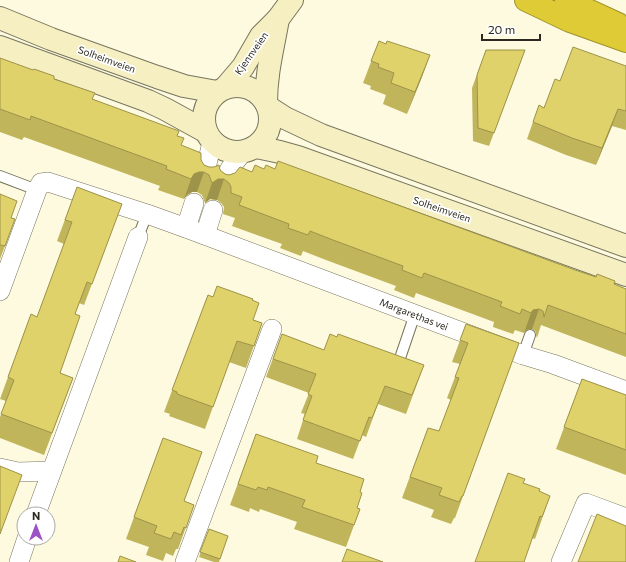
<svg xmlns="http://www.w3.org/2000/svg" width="626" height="562" font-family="Commissioner,sans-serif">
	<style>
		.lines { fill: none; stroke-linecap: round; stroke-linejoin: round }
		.lane-casing { stroke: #78755e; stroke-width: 12 }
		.street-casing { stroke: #78755e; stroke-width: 20 }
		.secondary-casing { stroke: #78755e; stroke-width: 24 }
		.highway-casing { stroke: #9f922e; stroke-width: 24 }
		.lane { stroke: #fff; stroke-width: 10 }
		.street { stroke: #fff; stroke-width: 19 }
		.secondary { stroke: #f5efc2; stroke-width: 22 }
		.highway { stroke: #decb35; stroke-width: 22 }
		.wall { fill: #c1b55b }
		.shaded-wall { fill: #9d934a }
		.building { fill: #e0d26a; stroke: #9d934a }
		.labels { text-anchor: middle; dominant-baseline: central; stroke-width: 3.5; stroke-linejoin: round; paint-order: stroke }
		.street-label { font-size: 10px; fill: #2b2920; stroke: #fff }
	</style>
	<rect width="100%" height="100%" fill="#fdfae0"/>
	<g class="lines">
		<g class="lane-casing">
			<g id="lane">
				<path d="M0,176L37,190"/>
				<path d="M138,237L147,214"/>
				<path d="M523,355L530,335"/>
				<path d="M398,364L415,314"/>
			</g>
		</g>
		<g class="street-casing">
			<g id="street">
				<path d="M204,177L212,142"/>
				<path d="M222,184L231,167L242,153"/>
				<path d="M186,228L194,203"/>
				<path d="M205,235L213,210"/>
				<path d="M0,291L37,190L41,183L48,182L147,214L186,228L523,355L553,364L626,391"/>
				<path d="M0,468L18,472L51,471"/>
				<path d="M36,514L138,237"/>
				<path d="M19,562L27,538"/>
				<path d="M185,562L272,329"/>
				<path d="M561,562L586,503L626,518"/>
			</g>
		</g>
		<g class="secondary-casing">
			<g id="secondary">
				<path d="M0,18L51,39L157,77L184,86L217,92"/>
				<path d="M0,47L148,101L165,109L205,131"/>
				<circle cx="237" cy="119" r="33"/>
				<path d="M225,88L243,67L261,36L278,19L292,0"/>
				<path d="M266,103C266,73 273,48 278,19"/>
				<path d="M268,107L285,118L321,135L626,246"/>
				<path d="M256,147L280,152L298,157L626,275"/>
			</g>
		</g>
		<g class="highway-casing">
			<g id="highway">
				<path d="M526,0L570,21L626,41"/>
				<path d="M566,0L618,24"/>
			</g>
		</g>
		<use href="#lane" class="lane"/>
		<use href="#street" class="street"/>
		<use href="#secondary" class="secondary"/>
		<use href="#highway" class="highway"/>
	</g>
	<g class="wall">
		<path d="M379,41L386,44L430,55L407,114L383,104L386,95L370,89L371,86L363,83Z"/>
		<path d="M486,50H525L489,146L473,141L472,88Z"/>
		<path d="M0,58L54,79L93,99L177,136L181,145L201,160L204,165L209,167L220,170L225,174L229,175L252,172L264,169H275L626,289V357L541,325L537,338L535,331L532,329L526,330L524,333L515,330L513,334L493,327L494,322L416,293L414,298L394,290L396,286L326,260L303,251L301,256L280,248L282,244L232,226L235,218L223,214L224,207L221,203L217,200L210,199L205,203L202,195L197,192H192L187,195L184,199L158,190L160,186L24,137L22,140L0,132Z"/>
		<path d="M626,66V130L612,126L596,165L566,155L527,139L539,105L544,108L560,81Z"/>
		<path d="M77,187L122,204L84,305L79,303L75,314L60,373L73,378L44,455L0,438V417L6,401L0,399L31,314L37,317L64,244L57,241Z"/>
		<path d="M0,194L11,218L15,219L0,259Z"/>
		<path d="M208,295L213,297L252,300L253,320L262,323L246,368L229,362L205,429L169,416L170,414L164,412Z"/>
		<path d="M466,324L519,343L455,518H454L451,524L431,517L434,510L402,498L428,428L439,431L451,400L447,398L460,364L452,362Z"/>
		<path d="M282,334L324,350L337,337L424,365L406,414L378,404L366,437L362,435L353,459L297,439L305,414L301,413L309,393L266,377Z"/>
		<path d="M582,379L626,395V475L556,449Z"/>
		<path d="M256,434L316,463L357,508L360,509L346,547L294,529L297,522L260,509L259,512L250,508L249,512L230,505Z"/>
		<path d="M163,438L184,501L194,505L178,549H176L173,556L166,553L163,561L146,555L149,547L126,539Z"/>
		<path d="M523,483L539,491L550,496L535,539L532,538Z"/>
		<path d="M209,529L228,536L219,562H214L199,557Z"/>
	</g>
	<g class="shaded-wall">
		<path d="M430,55L422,77L407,114L415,92Z"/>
		<path d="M618,109L612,126L596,165L602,148Z"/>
		<path d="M199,172H204L197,192H192L187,195L184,199L191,179L194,174Z"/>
		<path d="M218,179H224L217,200L210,199L205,203L212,183Z"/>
		<path d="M539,309L532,329L526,330L524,333L531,313L533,310Z"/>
	</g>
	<g class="building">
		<path d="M379,41L386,44L387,41L430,55L415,92L391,83L394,73L378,67L379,64L371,61Z"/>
		<path d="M573,47L626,66V111L618,109L602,148L572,138L533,122L539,105L544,108L555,79L560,81Z"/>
		<path d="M486,50H525L494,133L478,128L477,75Z"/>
		<path d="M0,58L33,70L34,69L54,76V79L95,93L92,99L179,131L177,136L184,138L181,145L201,153V160L204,165L209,167H214L219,165L220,170L225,174L229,175L235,173L240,167L252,172L255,165L264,169L266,165L275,169L278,161L575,270L596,277L597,274L615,281L614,284L626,289V334L548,305L544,317L543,311L539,309L533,310L531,313L522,309L520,314L500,306L502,302L424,273L422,278L402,270L403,266L333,240L310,231L308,235L288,228L289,224L239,205L242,197L231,193V187L229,183L224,179H218L212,183L209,175L204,172H199L194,174L191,179L166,169L167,166L31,116L30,120L0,109Z"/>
		<path d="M77,187L122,204L92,284L87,282L75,314L80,316L60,373L73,378L52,433L1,414L14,380L8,377L31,314L37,317L72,222L65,220Z"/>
		<path d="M0,194L17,201L11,218L15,219L5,246L0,245Z"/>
		<path d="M217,286L253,299L252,300L259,303L253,320L262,323L254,346L237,341L213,407L177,394V392L172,390L208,295L213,297Z"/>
		<path d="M466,324L519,343L463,496H462L459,502L439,495L442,488L410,477L428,428L439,431L459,378L455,377L468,343L460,340Z"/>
		<path d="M282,334L324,350L330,334L337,337L338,334L424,365L412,395L385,386L372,418L369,417L360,441L303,420L312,396L308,394L316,374L273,359Z"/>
		<path d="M582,379L626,395V450L564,427Z"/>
		<path d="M256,434L318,456L316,463L364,479L360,492L362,493L357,508L360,509L354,525L302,507L305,500L268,487L267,490L258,487L256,490L238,484Z"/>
		<path d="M163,438L202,452L184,501L194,505L186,528L184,527L181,535L174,532L171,539L154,533L157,526L134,517Z"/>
		<path d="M0,466L22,475L0,534Z"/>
		<path d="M508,473L525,479L523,483L540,489L539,491L550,496L542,517L540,516L524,562H475Z"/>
		<path d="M597,514L626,526V562H578Z"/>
		<path d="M209,529L228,536L220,559L200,552Z"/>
		<path d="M347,549L383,562H342Z"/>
		<path d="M120,556L136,562H118Z"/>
	</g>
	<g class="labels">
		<g class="street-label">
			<text transform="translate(251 53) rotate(-55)">Kjennveien</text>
			<text transform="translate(107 59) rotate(20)">Solheimveien</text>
			<text transform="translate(442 209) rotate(19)">Solheimveien</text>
			<text transform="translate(414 314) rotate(21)">Margarethas vei</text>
		</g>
	</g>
	<g transform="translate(36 526)"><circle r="19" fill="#ffffff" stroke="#aaa9a6"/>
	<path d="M0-3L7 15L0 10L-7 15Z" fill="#9c52c5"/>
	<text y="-6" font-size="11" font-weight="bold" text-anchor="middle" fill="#2b2920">N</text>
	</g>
	<path d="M482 34v6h58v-6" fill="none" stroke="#2b2920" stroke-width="2"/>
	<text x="488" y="34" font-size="12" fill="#2b2920" stroke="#ffffff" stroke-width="3" paint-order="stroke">20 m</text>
</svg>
